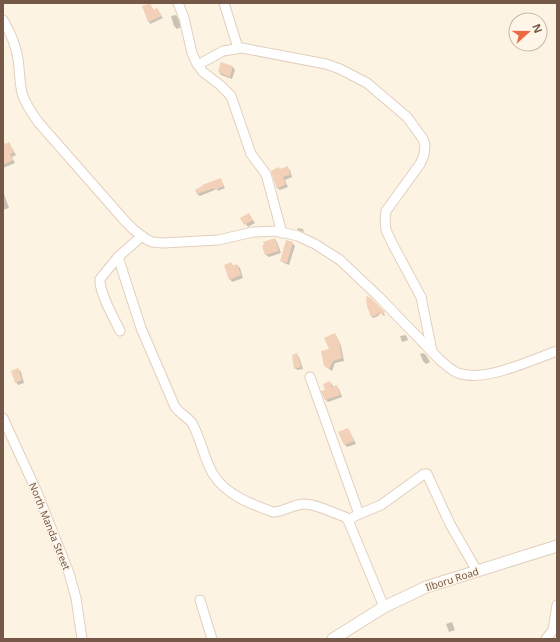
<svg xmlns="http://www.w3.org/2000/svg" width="560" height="642" font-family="'Noto Sans',sans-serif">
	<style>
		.shadow { fill: #0003 }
		.building { fill: #f3d1b8 }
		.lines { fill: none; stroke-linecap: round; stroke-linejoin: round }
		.minor-casing { stroke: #e2cfbd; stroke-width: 11 }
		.tertiary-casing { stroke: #e2cfbd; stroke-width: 13 }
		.minor { stroke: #fff; stroke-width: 9 }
		.tertiary { stroke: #fff; stroke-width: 11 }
		.labels { text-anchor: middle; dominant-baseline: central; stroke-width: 3; stroke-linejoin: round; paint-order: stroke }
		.street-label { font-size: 10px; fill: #755847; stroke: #fff6e9 }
	</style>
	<rect width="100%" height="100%" fill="#fdf3e2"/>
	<g class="shadow">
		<path d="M150,4L154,11L157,9L163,18L150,24L143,7Z"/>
		<path d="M176,15L178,18L181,27L177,29L174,26L171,16Z"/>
		<path d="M222,63L233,67L235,70L232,79L221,75L219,72Z"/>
		<path d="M9,143L16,155L12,157L15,163L3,168V146Z"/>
		<path d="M287,168L290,170L292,177L285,180L288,187L280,190L277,188L280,170Z"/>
		<path d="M221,180L225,188L218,191L217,189L200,196L197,194L196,190Z"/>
		<path d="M3,191L9,208L3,210Z"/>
		<path d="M249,214L255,223L248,227L242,219Z"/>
		<path d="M297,228L303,229L304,232L298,230Z"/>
		<path d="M275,239L277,242L281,253L269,257L266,255L263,246Z"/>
		<path d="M292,243L295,246L289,265L284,263L281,261Z"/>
		<path d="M231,263L234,267L237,265L240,268L243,278L232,282L230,279Z"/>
		<path d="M372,300L385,315L384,316L381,312L378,316L373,318L372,317L368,305Z"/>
		<path d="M335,334L337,337L341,346L344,361L335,363L332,371L325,366Z"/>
		<path d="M406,335L408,340L402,342L400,336Z"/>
		<path d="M423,353L426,355L430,362L426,364L423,361L420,354Z"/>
		<path d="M297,354L299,357L303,369L297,370L295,368Z"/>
		<path d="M18,369L21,372L24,383L18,385L16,382Z"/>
		<path d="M330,382L334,387L336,386L339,389L342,397L328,402L325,399L326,390Z"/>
		<path d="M348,429L350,432L356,444L347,447L345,445L339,433Z"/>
		<path d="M452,622L455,630L449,632L446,624Z"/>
	</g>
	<g class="building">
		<path d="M150,3L153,10L157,8L162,16L148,22L142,6Z"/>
		<path d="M221,62L233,66L230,77L218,72Z"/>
		<path d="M3,139L5,144L9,142L14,152L10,154L13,160L3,165Z"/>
		<path d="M288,166L290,175L283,177L286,184L277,189L271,171L279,167L280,169Z"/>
		<path d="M221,178L224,186L215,190L214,188L197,194L195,190L202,186V185Z"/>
		<path d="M249,213L253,220L244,225L240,218Z"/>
		<path d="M275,238L279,251L265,255L262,246L264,245L263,242Z"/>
		<path d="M286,240L293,242L287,263L280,261Z"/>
		<path d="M231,262L232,266L237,264L241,275L229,280L224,265Z"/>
		<path d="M366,296L371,298L385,312L382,315L379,312L377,315L371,317L367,306Z"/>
		<path d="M335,333L339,342L342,358L333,361L329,369L324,366L321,351L329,349L324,338Z"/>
		<path d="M297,353L301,367L294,369L292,355Z"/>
		<path d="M18,368L22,380L15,383L11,371Z"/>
		<path d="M330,381L332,387L337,385L340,395L325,400L321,391L325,390L323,384Z"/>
		<path d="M348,428L354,441L344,445L338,432Z"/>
	</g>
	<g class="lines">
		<g class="minor-casing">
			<g id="minor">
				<path d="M178,3L184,18L192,53L196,62L203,72L220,85L231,96L251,154L266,174L282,233"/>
				<path d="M224,3L238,48"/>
				<path d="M3,20C10,32 16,45 18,59C20,71 19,85 23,96C27,106 33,115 39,123L125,221L134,230L146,239L152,242L163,243L218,240L253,232L276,231L298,236L315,244L340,260L379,297L440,360C446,365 451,370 458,373C484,383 531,360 557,351"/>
				<path d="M198,65L223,51L242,48L326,64L340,69L367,83L407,117L423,139L425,145L424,155L420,164L386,211L385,221L386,230L392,243L421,297L432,351"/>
				<path d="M118,257L141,328L175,407C181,415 187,416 192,423C201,439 204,459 213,474C226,495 251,504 273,512C283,512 292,505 303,504C314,503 334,513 345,517L348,520L384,607"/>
				<path d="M120,331C114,318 99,293 100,279L118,257L142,236"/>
				<path d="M310,377L359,514"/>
				<path d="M3,418L36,490L69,573L76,598L82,639"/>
				<path d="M348,520L359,514L381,505L424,474H427L450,524L477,571"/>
				<path d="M200,600L212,639"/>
				<path d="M546,639L553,630L557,605"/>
			</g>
		</g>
		<g class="tertiary-casing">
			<path id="tertiary" d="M333,639L384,607L426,587L557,546"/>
		</g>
		<use href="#minor" class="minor"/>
		<use href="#tertiary" class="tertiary"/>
	</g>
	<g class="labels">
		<g class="street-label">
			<text transform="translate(50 526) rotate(68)">North Manda Street</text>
			<text transform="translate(452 579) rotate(-18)">Ilboru Road</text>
		</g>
	</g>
	<rect width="560" height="642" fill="none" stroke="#755847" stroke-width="8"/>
	<g transform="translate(528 32) rotate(69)"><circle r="19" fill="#fff6e9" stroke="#c8b7a8"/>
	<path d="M0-3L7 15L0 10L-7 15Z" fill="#ec6a42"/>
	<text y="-6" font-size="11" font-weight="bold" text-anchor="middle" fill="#755847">N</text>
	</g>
</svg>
